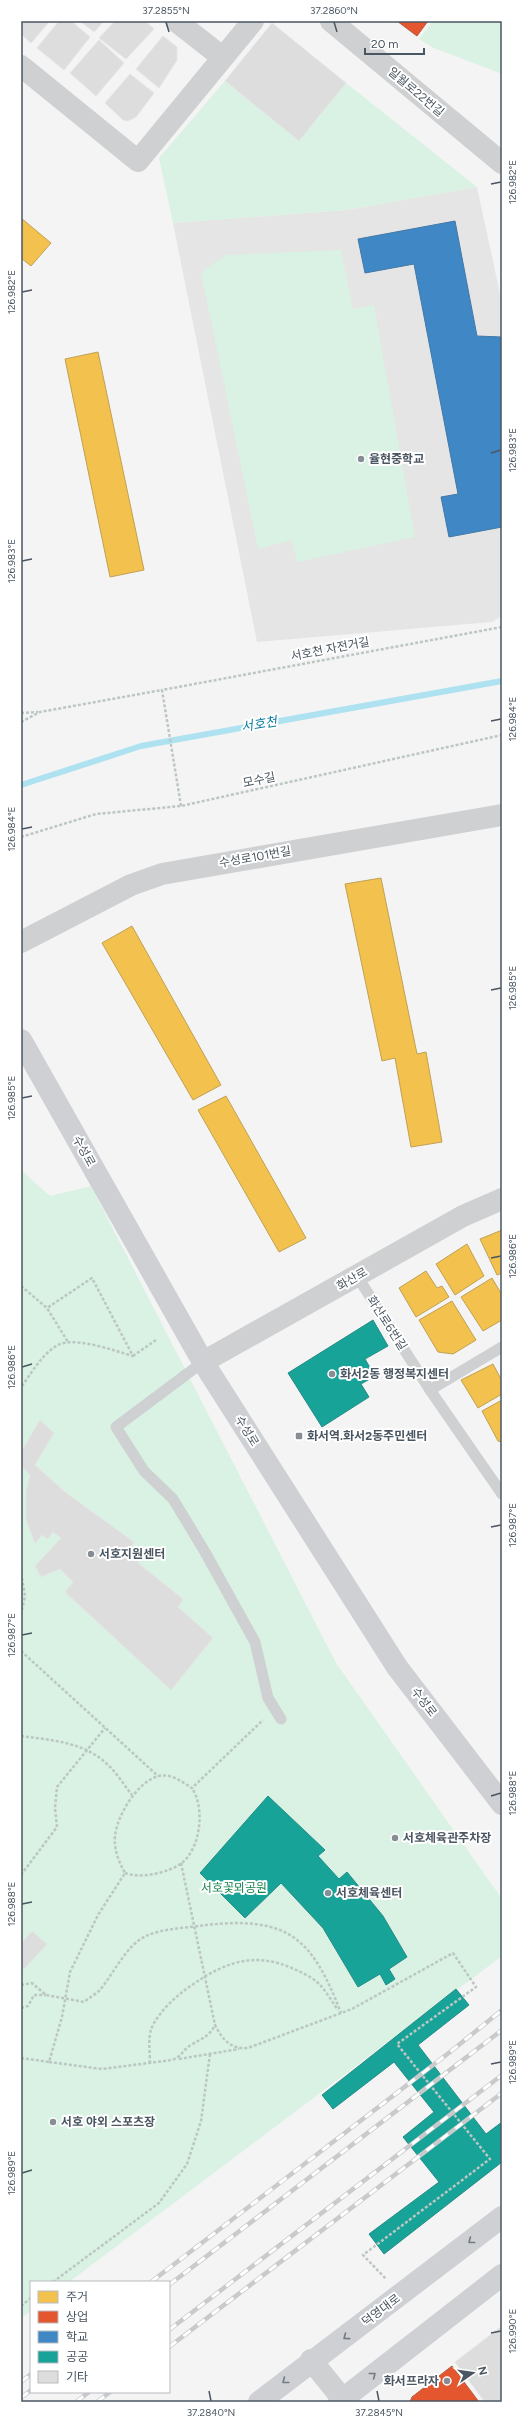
<svg xmlns="http://www.w3.org/2000/svg" width="523" height="2423" font-family="Figtree,'Noto Sans KR',sans-serif">
	<style>
		.education { fill: #e6e5e6 }
		.green { fill: #d9f2e3 }
		.homes { fill: #f2c14e; stroke: #c0a154 }
		.shops { fill: #e4572e; stroke: #b6573d }
		.schools { fill: #3f88c5; stroke: #4279a7 }
		.public { fill: #17a398; stroke: #268c88 }
		.lines { fill: none; stroke-linecap: round; stroke-linejoin: round }
		.stream { stroke: #aee2f0; stroke-width: 6 }
		.building { fill: #ddddde; stroke: #e5e6e7 }
		.path { stroke: #bcc7c4; stroke-width: 2.5; stroke-dasharray: 3 2; stroke-linecap: butt }
		.service { stroke: #ced0d2; stroke-width: 11 }
		.minor { stroke: #ced0d2; stroke-width: 22 }
		.tertiary { stroke: #ced0d2; stroke-width: 22 }
		.secondary { stroke: #ced0d4; stroke-width: 22 }
		.rail-casing { stroke: #c9cacc; stroke-width: 4.5 }
		.rail { stroke: #fff; stroke-width: 3; stroke-dasharray: 9; stroke-linecap: butt }
		.oneway { stroke: #727b84 }
		.ticks { fill: none; stroke: #4a5661; stroke-width: 1.5 }
		.poi-dot { fill: #868d94; stroke: #fff; stroke-width: 1.5 }
		.labels { text-anchor: middle; dominant-baseline: central; stroke-width: 4; stroke-linejoin: round; paint-order: stroke }
		.street-label { font-size: 12px; fill: #4a5661; stroke: #fff }
		.poi-label { font-size: 12px; font-weight: bold; fill: #4a5661; stroke: #fff; text-anchor: start }
		.park-label { font-size: 12px; fill: #17864f; stroke: #fff }
		.water-label { font-size: 13px; font-style: italic; fill: #0c7c9b; stroke: #fff }
		.neatline { fill: none; stroke: #4a5661; stroke-width: 1.5 }
		.ticks-label { font-size: 10px; text-anchor: middle; fill: #4a5661 }
	</style>
	<rect width="100%" height="100%" fill="#f4f4f4"/>
	<path class="education" d="M477,187L502,303V616L492,622L257,642L173,223L346,210Z"/>
	<g class="green">
		<path d="M433,21H502V74L434,48L419,39Z"/>
		<path d="M225,81L299,141L346,83L477,187L346,210L173,223L159,158Z"/>
		<path d="M341,250L353,309L374,305L415,537L297,562L292,540L258,549L201,272L226,255Z"/>
		<path d="M21,1170L50,1196L91,1186L336,1663L502,1899V1956L69,2282H31V2311L21,2318Z"/>
	</g>
	<g class="homes">
		<path d="M21,218L51,243L31,266L21,258Z"/>
		<path d="M98,352L144,570L110,577L65,359Z"/>
		<path d="M381,878L417,1054L426,1052L442,1142L411,1147L395,1058L382,1061L345,884Z"/>
		<path d="M132,926L221,1085L193,1100L102,943Z"/>
		<path d="M226,1096L306,1238L279,1252L198,1110Z"/>
		<path d="M502,1230V1273L497,1275L480,1239Z"/>
		<path d="M467,1244L484,1276L455,1295L436,1264Z"/>
		<path d="M426,1271L437,1288L442,1286L449,1297L416,1317L399,1288Z"/>
		<path d="M492,1278L502,1295V1320L483,1331L461,1297Z"/>
		<path d="M452,1301L476,1340L453,1354L438,1352L419,1320Z"/>
		<path d="M493,1364L502,1381V1394L478,1408L461,1380Z"/>
		<path d="M502,1400V1442L498,1441L482,1411Z"/>
	</g>
	<g class="shops">
		<path d="M397,21H428L417,36Z"/>
		<path d="M452,2366L479,2402H410L412,2397Z"/>
	</g>
	<path class="schools" d="M455,221L477,336L502,337V527L449,537L441,497L458,494L414,264L365,273L358,239Z"/>
	<g class="public">
		<path d="M373,1320L388,1346L365,1359L375,1376L361,1384L369,1397L322,1427L288,1373Z"/>
		<path d="M268,1796L325,1850L318,1856L339,1879L347,1872L383,1916L407,1957L389,1969L395,1979L386,1985L380,1974L358,1987L323,1928L281,1883L245,1918L200,1873Z"/>
		<path d="M456,1989L469,2005L418,2045L486,2134L502,2122V2162L384,2254L369,2234L439,2182L403,2137L434,2112L394,2062L333,2109L322,2095Z"/>
	</g>
	<g class="lines">
		<path class="stream" d="M21,785L141,746L502,681"/>
	</g>
	<g class="building">
		<path d="M21,21H50L31,43L21,34Z"/>
		<path d="M59,21H71L90,37L64,70L37,48Z"/>
		<path d="M80,21H104L94,32Z"/>
		<path d="M115,21H145L154,29L126,59L99,38Z"/>
		<path d="M272,23L346,83L299,141L225,81Z"/>
		<path d="M163,36L177,47V60L159,88L136,69Z"/>
		<path d="M99,40L124,63L96,96L70,73Z"/>
		<path d="M130,74L154,93L136,117L128,121L123,120L105,103Z"/>
		<path d="M40,1420L54,1433L35,1465L65,1492L134,1542L130,1550L141,1558L138,1563L183,1599L178,1607L213,1638L171,1690L65,1592L73,1582L60,1569L41,1577L35,1566L61,1538L53,1532L48,1539L42,1535L35,1544L26,1520V1491L30,1475L21,1466V1452Z"/>
		<path d="M32,1931L47,1944L24,1969L21,1967V1944Z"/>
		<path d="M502,2326V2402H485L455,2362Z"/>
	</g>
	<g class="lines">
		<g class="path">
			<path d="M21,713L38,712"/>
			<path d="M21,722L40,712L162,690"/>
			<path d="M181,806L162,690L502,627"/>
			<path d="M21,837L96,814L181,806L502,735"/>
			<path d="M21,1286L47,1308L68,1342"/>
			<path d="M133,1356L156,1340"/>
			<path d="M22,1386C32,1372 43,1353 58,1345C75,1336 115,1351 133,1356L92,1278L47,1308"/>
			<path d="M21,1573L25,1596L21,1614"/>
			<path d="M21,1651L158,1776"/>
			<path d="M21,1736C51,1740 84,1742 107,1764C117,1773 124,1785 132,1795"/>
			<path d="M181,1863L215,2025"/>
			<path d="M125,1873C141,1879 168,1873 182,1863C201,1847 205,1808 192,1788"/>
			<path d="M21,1875L57,1827L55,1808L57,1787L105,1728"/>
			<path d="M21,1985L32,1983L46,1995L84,2002C89,1998 94,1995 99,1991C113,1975 126,1945 146,1936C163,1928 188,1928 206,1925C289,1916 312,1938 341,2013"/>
			<path d="M21,2008L28,2006L34,1995H46"/>
			<path d="M21,2058L49,2062L62,2017L70,1972L98,1915L125,1873C120,1864 116,1855 115,1844C112,1823 136,1781 159,1776C171,1773 182,1782 192,1788L263,1720"/>
			<path d="M179,2059L239,2049"/>
			<path d="M49,2062L102,2069L172,2060C183,2056 182,2050 191,2045C202,2038 209,2037 215,2025C222,2039 231,2050 248,2048L352,2009L453,1953L476,1987L397,2044L490,2159L363,2255L386,2279"/>
			<path d="M150,2063C150,2054 148,2038 151,2030C156,2014 178,1994 192,1985C225,1962 255,1951 294,1969C303,1973 314,1978 320,1985C327,1992 332,2002 338,2010"/>
			<path d="M53,2282L159,2203L187,2164L201,2121L210,2054"/>
			<path d="M21,2306L31,2298"/>
		</g>
		<g class="service">
			<path d="M357,1276L430,1390L502,1494"/>
			<path d="M203,1362L116,1427L144,1471L173,1499L205,1552L255,1642L268,1698L281,1719"/>
			<path d="M430,1390L502,1347"/>
		</g>
		<g class="minor">
			<path d="M176,21L222,57"/>
			<path d="M21,66L138,161L253,21"/>
			<path d="M21,942L131,885L162,874L502,815"/>
			<path d="M311,2360L345,2402"/>
		</g>
		<g class="tertiary">
			<path d="M331,21L502,163"/>
			<path d="M203,1362L463,1216L502,1199"/>
		</g>
		<g class="secondary">
			<path d="M21,1040L203,1362L397,1667L502,1804"/>
			<path d="M259,2402L502,2217"/>
			<path d="M339,2402L502,2275"/>
		</g>
		<g class="rail-casing">
			<g id="rail">
				<path d="M151,2282L450,2052L502,2010"/>
				<path d="M169,2285L502,2030"/>
				<path d="M169,2330L502,2075"/>
				<path d="M169,2347L502,2093"/>
				<path d="M21,2382L31,2374"/>
				<path d="M21,2398L31,2390"/>
				<path d="M76,2402L89,2392"/>
				<path d="M97,2402L110,2392"/>
			</g>
		</g>
		<use href="#rail" class="rail"/>
	</g>
	<defs><path id="oneway-chevron" d="M-2-3.5L2.5 0L-2 3.5" fill="none" stroke-width="1.6" stroke-linecap="round" stroke-linejoin="round"/></defs>
	<g class="oneway">
		<use href="#oneway-chevron" transform="translate(471 2241) rotate(142)"/>
		<use href="#oneway-chevron" transform="translate(346 2337) rotate(143)"/>
		<use href="#oneway-chevron" transform="translate(373 2375) rotate(-38)"/>
		<use href="#oneway-chevron" transform="translate(285 2381) rotate(142)"/>
	</g>
	<path class="ticks" d="M166,22L169,32M334,22L337,32M491,184L501,182M22,292L32,290M491,453L501,450M22,561L32,559M491,721L501,719M22,829L32,827M491,990L501,988M22,1098L32,1096M491,1258L501,1256M22,1367L32,1364M491,1527L501,1525M22,1635L32,1633M491,1796L501,1793M22,1904L32,1902M491,2064L501,2062M22,2173L32,2170M491,2333L501,2331M209,2391L211,2401M377,2391L379,2401"/>
	<g class="poi-dot">
		<circle cx="361" cy="459" r="4"/>
		<circle cx="332" cy="1374" r="4"/>
		<rect x="295" y="1432" width="8" height="8" rx="2"/>
		<circle cx="91" cy="1554" r="4"/>
		<circle cx="395" cy="1838" r="4"/>
		<circle cx="328" cy="1893" r="4"/>
		<circle cx="53" cy="2122" r="4"/>
		<circle cx="447" cy="2381" r="4"/>
	</g>
	<g class="labels">
		<g class="street-label">
			<text transform="translate(416 92) rotate(40)">일월로22번길</text>
			<text transform="translate(330 649) rotate(-11)">서호천 자전거길</text>
			<text transform="translate(259 780) rotate(-12)">모수길</text>
			<text transform="translate(255 857) rotate(-10)">수성로101번길</text>
			<text transform="translate(84 1151) rotate(61)">수성로</text>
			<text transform="translate(352 1279) rotate(-30)">화산로</text>
			<text transform="translate(387 1323) rotate(57)">화산로6번길</text>
			<text transform="translate(247 1431) rotate(58)">수성로</text>
			<text transform="translate(424 1702) rotate(53)">수성로</text>
			<text transform="translate(381 2310) rotate(-37)">덕영대로</text>
		</g>
		<g class="poi-label">
			<text x="369" y="459">율현중학교</text>
			<text x="340" y="1374">화서2동 행정복지센터</text>
			<text x="307" y="1436">화서역.화서2동주민센터</text>
			<text x="99" y="1554">서호지원센터</text>
			<text x="403" y="1838">서호체육관주차장</text>
			<text x="336" y="1893">서호체육센터</text>
			<text x="61" y="2122">서호 야외 스포츠장</text>
			<text x="439" y="2381" text-anchor="end">화서프라자</text>
		</g>
		<g class="park-label">
			<text x="234" y="1888">서호꽃뫼공원</text>
		</g>
		<g class="water-label">
			<text transform="translate(259 724) rotate(-10)">서호천</text>
		</g>
	</g>
	<rect width="523" height="2423" fill="none" stroke="#ffffff" stroke-width="44"/>
	<rect x="30" y="2281" width="140" height="112" fill="#ffffff" stroke="#b7bbc0"/>
	<rect x="38" y="2291" width="20" height="12" fill="#f2c14e" stroke="#b7bbc0"/>
	<text x="66" y="2301" font-size="12" fill="#4a5661">주거</text>
	<rect x="38" y="2311" width="20" height="12" fill="#e4572e" stroke="#b7bbc0"/>
	<text x="66" y="2321" font-size="12" fill="#4a5661">상업</text>
	<rect x="38" y="2331" width="20" height="12" fill="#3f88c5" stroke="#b7bbc0"/>
	<text x="66" y="2341" font-size="12" fill="#4a5661">학교</text>
	<rect x="38" y="2351" width="20" height="12" fill="#17a398" stroke="#b7bbc0"/>
	<text x="66" y="2361" font-size="12" fill="#4a5661">공공</text>
	<rect x="38" y="2371" width="20" height="12" fill="#ddddde" stroke="#b7bbc0"/>
	<text x="66" y="2381" font-size="12" fill="#4a5661">기타</text>
	<g transform="translate(473 2373) rotate(77)" stroke="#ffffff" stroke-width="3" paint-order="stroke">
	<path d="M0-3L7 15L0 10L-7 15Z" fill="#4a5661"/>
	<text y="-6" font-size="11" font-weight="bold" text-anchor="middle" fill="#4a5661">N</text>
	</g>
	<path d="M365 48v6h59v-6" fill="none" stroke="#4a5661" stroke-width="2"/>
	<text x="371" y="48" font-size="12" fill="#4a5661" stroke="#ffffff" stroke-width="3" paint-order="stroke">20 m</text>
	<rect x="22" y="22" width="479" height="2379" class="neatline"/>
	<g class="ticks-label">
		<text x="166" y="14">37.2855°N</text>
		<text x="334" y="14">37.2860°N</text>
		<text transform="translate(512 182) rotate(-90)" y="4">126.982°E</text>
		<text transform="translate(11 292) rotate(-90)" y="4">126.982°E</text>
		<text transform="translate(512 450) rotate(-90)" y="4">126.983°E</text>
		<text transform="translate(11 561) rotate(-90)" y="4">126.983°E</text>
		<text transform="translate(512 719) rotate(-90)" y="4">126.984°E</text>
		<text transform="translate(11 829) rotate(-90)" y="4">126.984°E</text>
		<text transform="translate(512 988) rotate(-90)" y="4">126.985°E</text>
		<text transform="translate(11 1098) rotate(-90)" y="4">126.985°E</text>
		<text transform="translate(512 1256) rotate(-90)" y="4">126.986°E</text>
		<text transform="translate(11 1367) rotate(-90)" y="4">126.986°E</text>
		<text transform="translate(512 1525) rotate(-90)" y="4">126.987°E</text>
		<text transform="translate(11 1635) rotate(-90)" y="4">126.987°E</text>
		<text transform="translate(512 1793) rotate(-90)" y="4">126.988°E</text>
		<text transform="translate(11 1904) rotate(-90)" y="4">126.988°E</text>
		<text transform="translate(512 2062) rotate(-90)" y="4">126.989°E</text>
		<text transform="translate(11 2173) rotate(-90)" y="4">126.989°E</text>
		<text transform="translate(512 2331) rotate(-90)" y="4">126.990°E</text>
		<text x="211" y="2416">37.2840°N</text>
		<text x="379" y="2416">37.2845°N</text>
	</g>
</svg>
